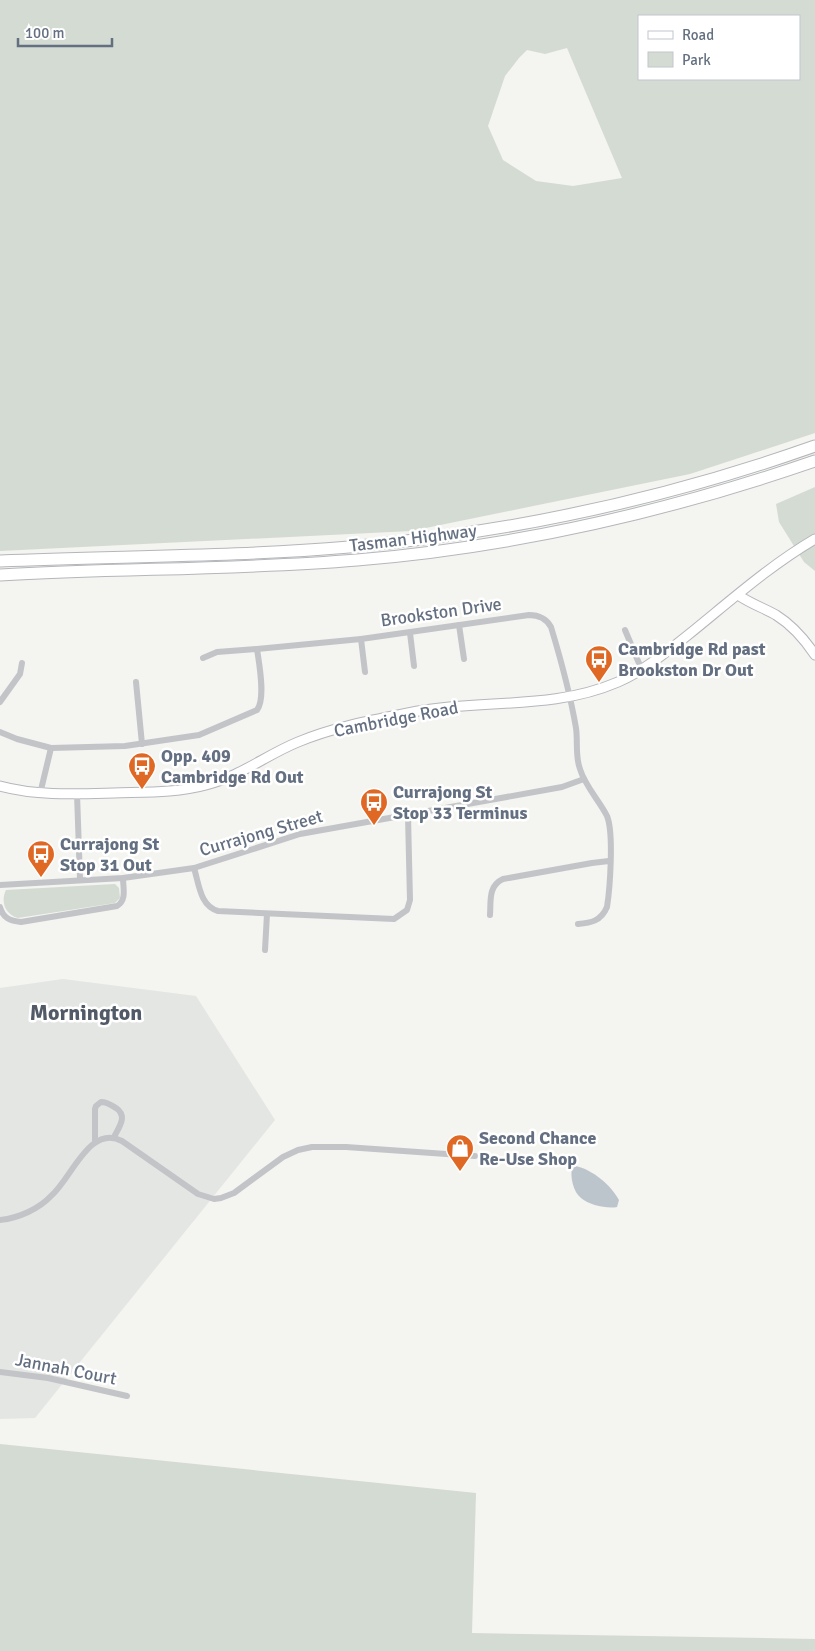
<svg xmlns="http://www.w3.org/2000/svg" width="815" height="1651" font-family="Signika,sans-serif">
	<style>
		.built { fill: #e4e6e4 }
		.green { fill: #d4dbd2; fill-rule: evenodd }
		.water { fill: #bdc5cc }
		.lines { fill: none; stroke-linecap: round; stroke-linejoin: round }
		.secondary-casing { stroke: #b4b7bc; stroke-width: 11 }
		.motorway-casing { stroke: #b4b6ba; stroke-width: 13 }
		.minor { stroke: #c2c4c8; stroke-width: 6 }
		.secondary { stroke: #fff; stroke-width: 9 }
		.motorway { stroke: #fff; stroke-width: 11 }
		.labels { text-anchor: middle; dominant-baseline: central; stroke-width: 5; stroke-linejoin: round; paint-order: stroke }
		.street-label { font-size: 18px; fill: #647081; stroke: #fff }
		.poi-label { font-size: 18px; font-weight: bold; fill: #647081; stroke: #fff; text-anchor: start }
		.district-label { font-size: 22px; font-weight: bold; fill: #515a66; stroke: #fff }
	</style>
	<rect width="100%" height="100%" fill="#f4f4f0"/>
	<path class="built" d="M63,979L196,996L275,1120L35,1418L0,1419V988Z"/>
	<g class="green">
		<path d="M0,0H815V433L690,474L411,531L0,551ZM639,16H799V79H639ZM567,48L622,178L573,186L536,181L503,160L488,126L505,76L519,58L527,50L545,54Z"/>
		<path d="M815,487V571L804,562L779,522L776,504Z"/>
		<path d="M115,884L119,888L120,898L115,903L18,918C6,915 0,902 6,890Z"/>
		<path d="M0,1444L476,1493L472,1633L815,1639V1651H0Z"/>
	</g>
	<path class="water" d="M576,1166C593,1170 611,1185 619,1200L617,1207C607,1209 589,1205 581,1198C573,1192 570,1176 572,1168Z"/>
	<g class="lines">
		<g class="secondary-casing">
			<g id="secondary">
				<path d="M738,595C751,604 764,608 776,615C792,625 805,640 815,655"/>
				<path d="M0,786C37,796 76,794 114,793C145,792 177,793 206,785C241,776 266,755 298,742C336,726 378,719 418,711C486,699 553,710 618,682C642,672 668,651 688,635C729,602 769,566 815,539"/>
			</g>
		</g>
		<g class="motorway-casing">
			<g id="motorway">
				<path d="M0,561C116,556 233,557 349,547C508,533 665,499 815,446"/>
				<path d="M0,575C119,568 238,570 357,560C513,547 667,512 815,461"/>
			</g>
		</g>
		<g class="minor">
			<path d="M459,625L464,659"/>
			<path d="M625,630L641,668"/>
			<path d="M410,633L414,666"/>
			<path d="M361,639L365,672"/>
			<path d="M257,649L361,639L529,615C539,615 546,618 551,627C561,660 570,693 576,728C578,742 575,756 580,769C585,786 599,800 607,816C614,833 610,888 607,907C601,921 591,923 578,924"/>
			<path d="M136,682L142,744"/>
			<path d="M0,702L20,674L22,663"/>
			<path d="M0,732L17,739L51,748L125,746L199,735L257,710C266,699 259,663 257,649L217,652L203,658"/>
			<path d="M40,794L51,748"/>
			<path d="M77,794L80,879"/>
			<path d="M194,868C199,884 200,906 218,911L394,919L407,910L410,900L408,816"/>
			<path d="M0,885L123,878L194,868L300,834L562,787L584,779"/>
			<path d="M0,907C3,918 10,921 21,922L117,906C127,900 123,888 123,878"/>
			<path d="M490,915C491,901 488,886 503,879L592,863L609,861"/>
			<path d="M265,950L267,914"/>
			<path d="M95,1142V1109L96,1106L101,1102C107,1102 111,1105 116,1108C128,1116 119,1127 114,1137"/>
			<path d="M0,1220C19,1218 39,1209 52,1195C72,1177 90,1124 122,1141L198,1194L214,1199L221,1198L234,1193L283,1157L298,1150L312,1147H346L475,1156"/>
			<path d="M0,1372L48,1378L127,1396"/>
		</g>
		<use href="#secondary" class="secondary"/>
		<use href="#motorway" class="motorway"/>
	</g>
	<defs>
		<g id="bus-pin" transform="scale(1.4375)"><path d="M0 17L-7.5 6A9.5 9.5 0 1 1 7.5 6Z" fill="#e06825" stroke="#fff"/><path d="M-5-6H5V4H4V6H2V4H-2V6H-4V4H-5ZM-3.5-4V0h7V-4ZM-3.5 1.2v1.5H-2V1.2ZM2 1.2v1.5H3.5V1.2Z" fill="#fff"/></g>
		<g id="shop-pin" transform="scale(1.4375)"><path d="M0 17L-7.5 6A9.5 9.5 0 1 1 7.5 6Z" fill="#e06825" stroke="#fff"/><path d="M-5-2.5h2.3a2.7 3.5 0 0 1 5.4 0H5L5.5 6h-11ZM-1.5-2.5h3a1.5 2.3 0 0 0-3 0Z" fill="#fff"/></g>
	</defs>
	<g fill-rule="evenodd">
		<use href="#bus-pin" x="599" y="659"/>
		<use href="#bus-pin" x="142" y="766"/>
		<use href="#bus-pin" x="374" y="802"/>
		<use href="#bus-pin" x="41" y="854"/>
		<use href="#shop-pin" x="460" y="1148"/>
	</g>
	<g class="labels">
		<g class="street-label">
			<text transform="translate(413 538) rotate(-7)">Tasman Highway</text>
			<text transform="translate(441 612) rotate(-8)">Brookston Drive</text>
			<text transform="translate(396 719) rotate(-11)">Cambridge Road</text>
			<text transform="translate(261 833) rotate(-16)">Currajong Street</text>
			<text transform="translate(66 1369) rotate(11)">Jannah Court</text>
		</g>
		<g class="poi-label">
			<text x="618" y="649">Cambridge Rd past<tspan x="618" dy="21">Brookston Dr Out</tspan></text>
			<text x="161" y="756">Opp. 409<tspan x="161" dy="21">Cambridge Rd Out</tspan></text>
			<text x="393" y="792">Currajong St<tspan x="393" dy="21">Stop 33 Terminus</tspan></text>
			<text x="60" y="844">Currajong St<tspan x="60" dy="21">Stop 31 Out</tspan></text>
			<text x="479" y="1138">Second Chance<tspan x="479" dy="21">Re-Use Shop</tspan></text>
		</g>
		<g class="district-label">
			<text x="86" y="1012">Mornington</text>
		</g>
	</g>
	<rect x="638" y="15" width="162" height="65" fill="#ffffff" stroke="#c1c6cd"/>
	<rect x="648" y="31" width="25" height="8" fill="#ffffff" stroke="#c1c6cd"/>
	<text x="682" y="40" font-size="15" fill="#647081">Road</text>
	<rect x="648" y="52" width="25" height="15" fill="#d4dbd2" stroke="#c1c6cd"/>
	<text x="682" y="65" font-size="15" fill="#647081">Park</text>
	<path d="M18 38v8h94v-8" fill="none" stroke="#647081" stroke-width="2.5"/>
	<text x="25" y="38" font-size="15" fill="#647081" stroke="#ffffff" stroke-width="4" paint-order="stroke">100 m</text>
</svg>
